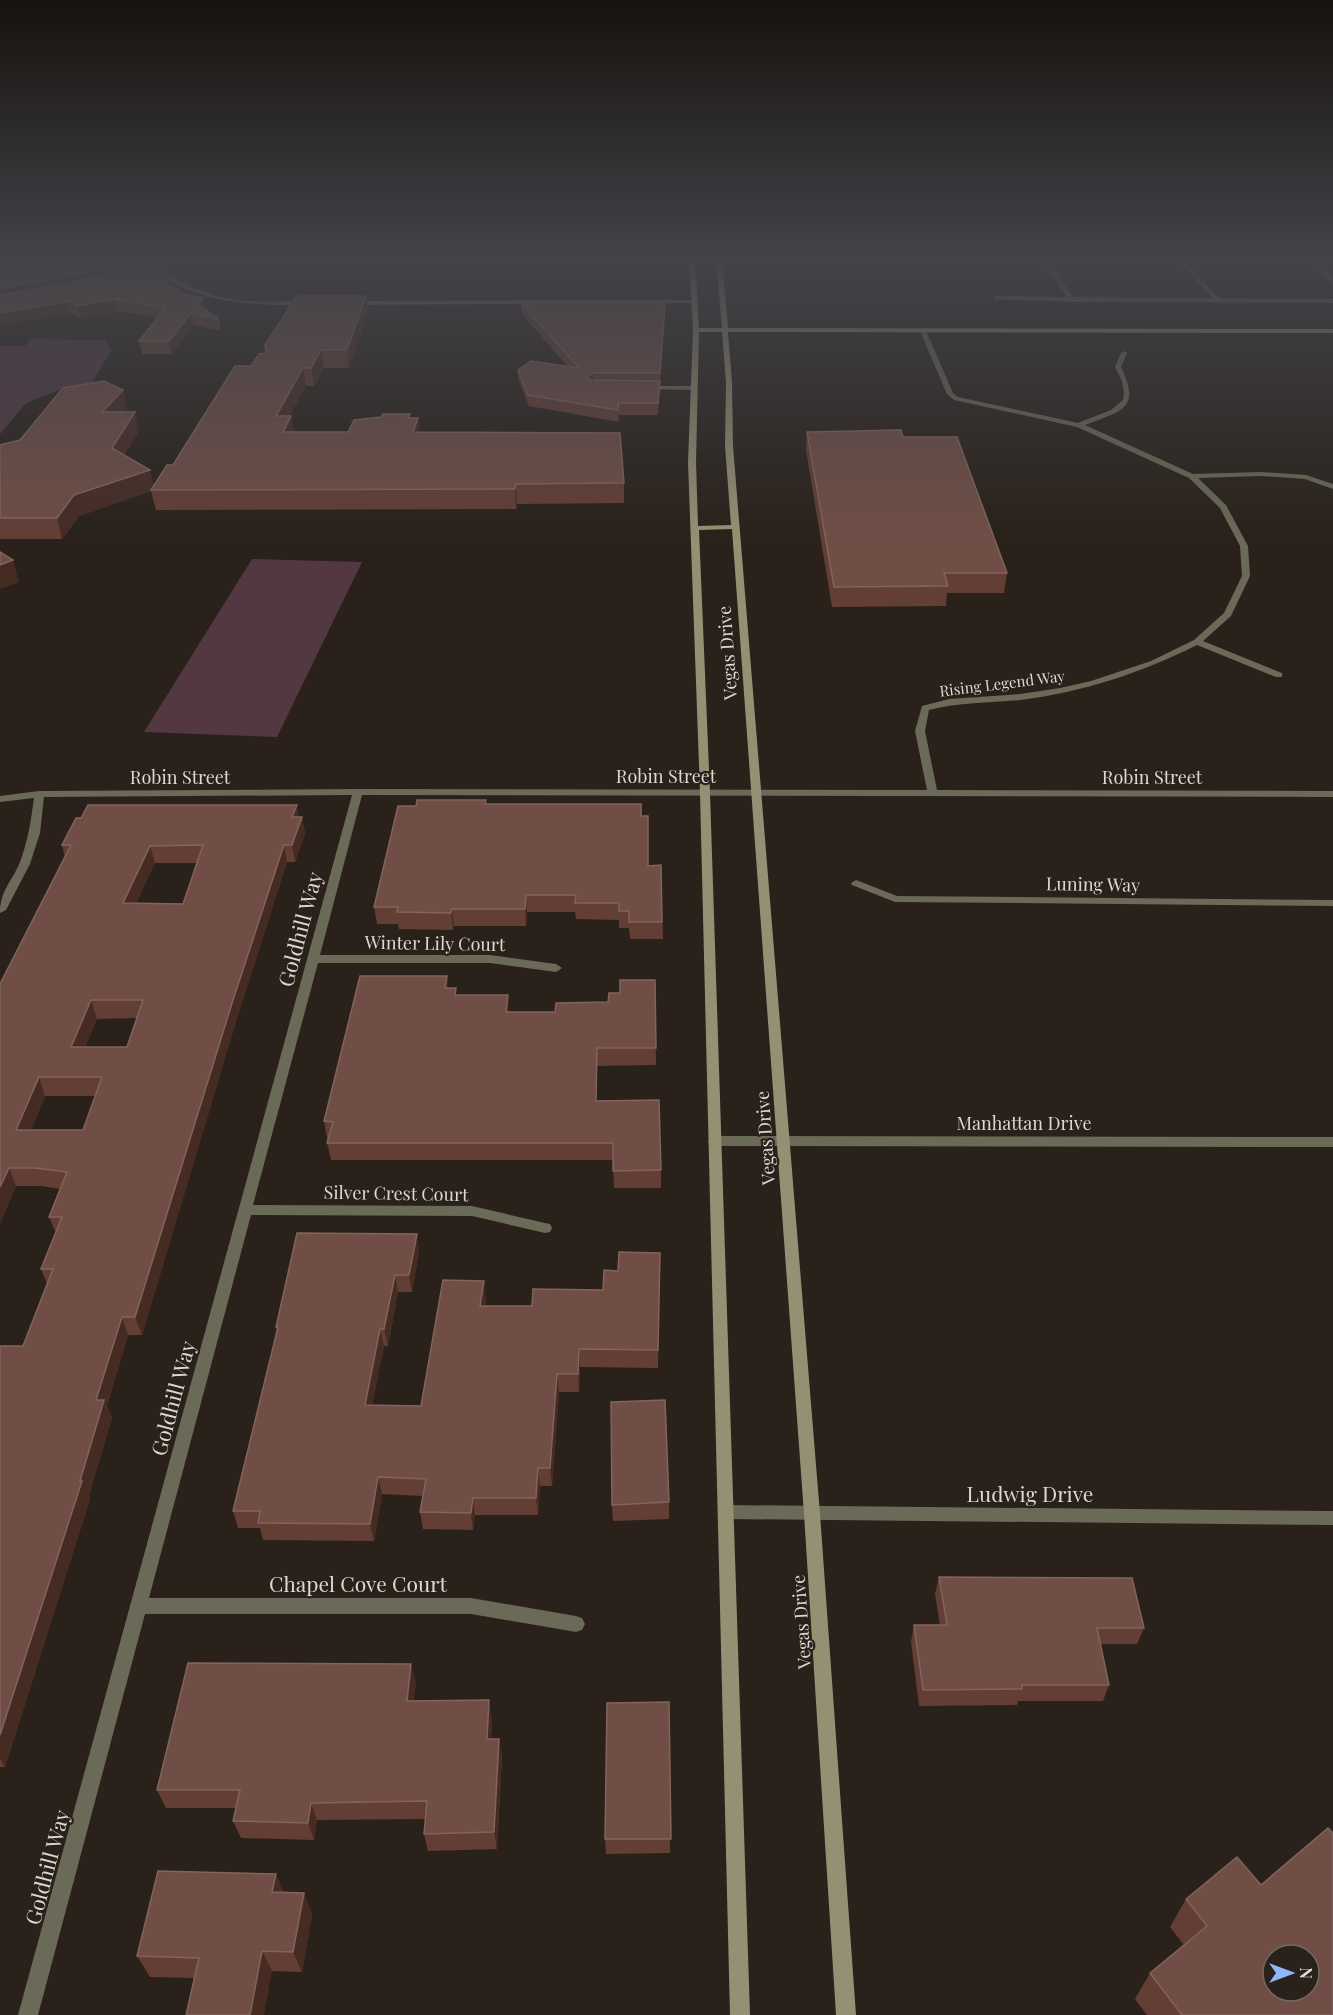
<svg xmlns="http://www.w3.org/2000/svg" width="1333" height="2015" font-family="'Playfair Display',serif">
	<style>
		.green { fill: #533841 }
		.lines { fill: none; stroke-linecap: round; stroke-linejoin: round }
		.street { fill: #6b6957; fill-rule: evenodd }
		.secondary { fill: #959074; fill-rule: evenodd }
		.wall { fill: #633e35; fill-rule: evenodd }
		.shaded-wall { fill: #462b23 }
		.building { fill: #704e46; stroke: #81645c; stroke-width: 1.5; fill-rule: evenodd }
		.labels { text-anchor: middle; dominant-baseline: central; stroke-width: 4.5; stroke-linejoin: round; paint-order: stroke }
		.far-street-label { font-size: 15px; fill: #ddd8d3; stroke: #29211a }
		.street-label { font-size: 18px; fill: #ddd8d3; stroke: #29211a }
		.near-street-label { font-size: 21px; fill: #ddd8d3; stroke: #29211a }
	</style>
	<rect width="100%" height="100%" fill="#29211a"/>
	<g class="green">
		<path d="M31,339L104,340L112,349L91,384L64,388L26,403L0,434V346H25Z"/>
		<path d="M252,559L362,562L277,737L144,732Z"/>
	</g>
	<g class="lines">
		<g class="street">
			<path d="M135,258H142C164,272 187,287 213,295C243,304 276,301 307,301L310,303L307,305C239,305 191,303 135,258Z"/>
			<path d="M1042,258H1048L1073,297L1212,298L1176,258H1182L1219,298L1333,299V303L1072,302L993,299L995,296L1067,297Z"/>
			<path d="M1304,258H1310L1333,279V284Z"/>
			<path d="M694,300L696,303L351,305L348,303L351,301Z"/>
			<path d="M923,329L926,331L953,393L958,397L1078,423L1111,410L1123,400L1124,392L1122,381L1115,367L1121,353L1124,351L1127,353L1121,367C1142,410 1120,411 1085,425L1193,474L1261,472L1306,475L1333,484V489L1305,479L1261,476L1198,478L1226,505L1248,546L1250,576L1231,616L1203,641L1282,673V677H1276L1197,645C1141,673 1083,692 1021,700C990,703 960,702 929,710L925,731L937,790L1333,791V797L362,795L320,955H490L556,964L562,968L556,972L490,963H318L253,1205L472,1206L545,1223L550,1224L552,1228L550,1232L545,1233L472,1216L251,1215L149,1598H471L576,1616L582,1618L585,1624L582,1630L576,1632L471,1614H145L38,2015H18L352,795L44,797L40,833L30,864L6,910L0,913C0,890 12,882 20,862C28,841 31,820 34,798L0,802V796L39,791L358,789L927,790L915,731L922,706L949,699L1020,694L1060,688L1091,681L1151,661L1194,640L1224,613L1242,576L1240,546L1220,508L1189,478L1077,427L954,400L947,394L920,331Z"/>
			<path d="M643,386H693L696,388L693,390L641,389L640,388Z"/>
			<path d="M856,880L897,896L1333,900V906L895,902L852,885L851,883Z"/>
			<path d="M715,1136L1333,1137V1147L715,1146L710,1144L708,1141L710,1138Z"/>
			<path d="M726,1505L1333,1511V1525L726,1519L720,1517L718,1512L720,1507Z"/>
		</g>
		<path class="secondary" d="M689,258H695L699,328H722L716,258H722L728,328L1333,329V333L728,332L732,383L733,446L820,1514L856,2015H836L804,1514L732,529L699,530L710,793L750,2015H730L700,793L688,462L693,330ZM699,332H722L726,383L725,446L731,525L698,526L696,462Z"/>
	</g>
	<g class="wall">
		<path d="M135,270L183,294L203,298L205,309L219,319L221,331L193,325L172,354H142L139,341L157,318L118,311L80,318L72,313L0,325Z"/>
		<path d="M366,296L368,313L349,368H324L314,386H306L289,416L294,432H348L381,417L410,414V418H418L419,432L624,483V503L517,504L516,509L156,510L151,491L79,516L62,539H0V445L20,440L123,390L127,409L124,412L139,431L124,455L154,486L173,465L251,366L266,353Z"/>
		<path d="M521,303L665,313L658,415H618L619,422L529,406L519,381L518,370L568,367L521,313Z"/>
		<path d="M807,432L903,437L1007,573L1004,593H947L946,606L832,607L806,450Z"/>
		<path d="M486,800V804L641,816L648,866L661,865L663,939H630L629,928H619V920L576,919L575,912H527L526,926H454L453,930L399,929L398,924H377L374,907L416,806Z"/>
		<path d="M302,817L305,834L295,862H287L237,1018L142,1335H128L107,1406L112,1418L89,1495L90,1499L5,1767H0V1346H23L47,1284L41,1269L56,1233L49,1217L60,1189L42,1186H16L0,1223V984L65,857L62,845ZM155,863H197L183,904L136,903ZM137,1018L127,1047H85L97,1019ZM45,1096H95L83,1130H31Z"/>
		<path d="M655,980L656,1065L597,1066V1101L661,1170V1188H614L613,1160H331L327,1143L328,1139H327L324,1121L449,988L457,995L509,1012H555L608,1002L620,993Z"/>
		<path d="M419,1252L412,1292H398L388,1346H384L372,1405L421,1406L486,1299L485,1306H532L603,1290L618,1271L660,1253L658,1368L580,1367L579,1392H559L552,1486H540L538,1515H475L473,1530L423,1529L420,1512L423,1496L382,1494L374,1541L263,1540L260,1528H238L233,1511L277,1331L276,1327Z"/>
		<path d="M669,1502V1519L613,1521L612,1505Z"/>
		<path d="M939,1577L1144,1628L1137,1644H1100L1109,1685L1103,1701H1018L1017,1705L919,1706L911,1642L914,1625H940L935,1594Z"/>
		<path d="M416,1682L413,1701L492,1718L491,1739H499L502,1757L497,1849L428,1851L424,1834L425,1819L317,1820L314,1840L241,1838L233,1821L236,1808H166L157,1790Z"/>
		<path d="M669,1702L670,1853L606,1854L605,1839Z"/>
		<path d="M1261,1885L1333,2015H1147L1135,1999L1150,1973L1184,1945L1170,1927L1186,1899Z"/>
		<path d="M283,1892L304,1893L312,1914L302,1972L272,1971L194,1978L150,1977L137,1956Z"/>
	</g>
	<g class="shaded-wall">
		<path d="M133,263L136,274L0,304V289Z"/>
		<path d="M366,296L368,313L349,368L347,350Z"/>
		<path d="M203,298L205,309L200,316L198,304Z"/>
		<path d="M115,299L118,311L80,318L77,306Z"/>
		<path d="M69,301L72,313L0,325V313Z"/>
		<path d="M665,303V313L660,384V373Z"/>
		<path d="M191,313L193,325L172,354L169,341Z"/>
		<path d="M321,350L324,368L314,386L311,368Z"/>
		<path d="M303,368L306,386L279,435L276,416Z"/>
		<path d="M593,373V384L587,377Z"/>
		<path d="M123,390L127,409L107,431L102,412Z"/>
		<path d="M135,412L139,431L116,468L112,448Z"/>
		<path d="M291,416L294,435L283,432Z"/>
		<path d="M418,418L420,437L413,432Z"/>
		<path d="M150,470L155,490H151V491L79,516L62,539L57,518L74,495Z"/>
		<path d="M516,484L517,504L516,509L515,489Z"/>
		<path d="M13,560L19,582L0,589V565Z"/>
		<path d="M297,805L300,822L292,817Z"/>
		<path d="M302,817L305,834L295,862L292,845Z"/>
		<path d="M284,845L287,862L237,1018L142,1335L135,1317L233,1000Z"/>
		<path d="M150,846L155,863L128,921L123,903Z"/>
		<path d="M526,895L527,912L526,926L525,909Z"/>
		<path d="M452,909L454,926L453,930L451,913Z"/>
		<path d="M447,976L449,994L445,988Z"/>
		<path d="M508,995L509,1012H506Z"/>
		<path d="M91,1000L97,1019L77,1065L71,1047Z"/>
		<path d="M597,1048V1119L596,1101Z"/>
		<path d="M39,1077L45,1096L24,1149L16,1130Z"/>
		<path d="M9,1168L16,1186L0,1223V1187Z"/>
		<path d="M417,1234L419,1252L412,1292L409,1275Z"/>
		<path d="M395,1275L398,1292L388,1346L384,1329Z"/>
		<path d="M484,1281L486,1299L482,1324L480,1306Z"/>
		<path d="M122,1317L128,1335L107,1406L112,1418L89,1495L90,1499L5,1767L0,1758V1735L80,1481L96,1400Z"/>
		<path d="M380,1329L384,1346L369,1422L365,1405Z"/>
		<path d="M579,1349L580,1367L579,1392L578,1374Z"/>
		<path d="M557,1374L559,1392L552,1486L550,1468Z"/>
		<path d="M538,1468L540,1486L538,1515L536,1498Z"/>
		<path d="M378,1477L382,1494L374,1541L370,1524Z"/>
		<path d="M473,1498L475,1515L473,1530L471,1513Z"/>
		<path d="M411,1664L416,1682L411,1719L407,1701Z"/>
		<path d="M489,1700L492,1718L490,1757L487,1739Z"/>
		<path d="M499,1739L502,1757L497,1849L494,1832Z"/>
		<path d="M311,1803L317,1820L314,1840L308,1823Z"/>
		<path d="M276,1874L285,1895L272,1892Z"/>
		<path d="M304,1893L312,1914L302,1972L293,1952Z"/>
		<path d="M262,1951L272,1971L264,2015H250Z"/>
	</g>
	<g class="building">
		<path d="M0,258H127L133,263L0,289Z"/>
		<path d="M143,269L148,273L152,272L183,294L203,298L198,304L219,319L191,313L169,341H139L165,308L115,299L77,306L69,301L0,313V295H1Z"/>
		<path d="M297,296H366L347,350H321L311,368H303L276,416H291L283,432H348L354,420L381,417L383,414H410L408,418H418L413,432L620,433L624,483L516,484L515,489L151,490L167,465H173L235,366H251L259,354L266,353L265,345Z"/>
		<path d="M521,303H665L660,373H593L587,377L591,380L660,381L658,403H618V410L528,395L518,370L531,361L579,368Z"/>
		<path d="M104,381L123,390L102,412H135L112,448L150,470L74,495L57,518H0V445L20,440L63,388Z"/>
		<path d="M901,430L903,437H957L1007,573H944L948,586L834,587L807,432Z"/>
		<path d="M0,552L13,560L0,565Z"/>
		<path d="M417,800H486L485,804H641V816H648V866L661,865L662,922H629V911H619V903H575L576,895H526L525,909H452L451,913L397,912L398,907H374L398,806H416Z"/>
		<path d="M88,805H297L292,817H302L292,845H284L233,1000L135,1317H122L96,1400H104L80,1481H82L0,1735V1346H23L53,1269H41L62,1217H49L67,1172L35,1168H9L0,1187V984L71,845H62L76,818H81ZM203,845L183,904L123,903L150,846ZM91,1000H143L127,1047H71ZM39,1077H102L83,1130H16Z"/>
		<path d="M360,976H447L445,988H456L455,995H508L506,1012H555L556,1003L608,1002L609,993H620V980H655L656,1048H597L596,1101L659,1100L661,1170L613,1171V1143H327L333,1122L324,1121Z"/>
		<path d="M297,1233L417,1234L409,1275H395L384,1329H380L365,1405L421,1406L443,1280L484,1281L480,1306H532L533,1289L603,1290L604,1270L618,1271L619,1252L660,1253L658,1350L579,1349L578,1374H557L550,1468H538L536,1498H473L471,1513L420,1512L426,1479L378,1477L370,1524L258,1523L260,1511H233L278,1327H276Z"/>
		<path d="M665,1400L669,1502L612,1505L611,1402Z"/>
		<path d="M939,1577L1132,1578L1144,1628H1097L1109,1685H1022V1689L923,1690L914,1625H947Z"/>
		<path d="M188,1663L411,1664L407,1701L489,1700L487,1739H499L494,1832L424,1834L427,1801L311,1803L308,1823L233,1821L240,1790H157Z"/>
		<path d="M669,1702L671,1839H605L607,1703Z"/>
		<path d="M1328,1828L1333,1833V2015H1182L1150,1973L1207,1926L1186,1899L1237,1857L1261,1885ZM1273,1955H1309V1991H1273Z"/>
		<path d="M158,1871L276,1874L272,1892L304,1893L293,1952L262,1951L250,2015H186L199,1958L137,1956Z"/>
	</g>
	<linearGradient id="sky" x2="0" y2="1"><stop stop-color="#17120e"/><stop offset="0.48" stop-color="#434349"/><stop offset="1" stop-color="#434349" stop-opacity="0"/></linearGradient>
	<rect width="1333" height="540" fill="url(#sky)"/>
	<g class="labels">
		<g class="far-street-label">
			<text transform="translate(1002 683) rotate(-7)">Rising Legend Way</text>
		</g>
		<g class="street-label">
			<text transform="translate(727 653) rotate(-94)">Vegas Drive</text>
			<text x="666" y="776">Robin Street</text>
			<text x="180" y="777">Robin Street</text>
			<text x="1152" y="777">Robin Street</text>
			<text transform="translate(1093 884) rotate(1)">Luning Way</text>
			<text transform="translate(435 943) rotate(1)">Winter Lily Court</text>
			<text x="1024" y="1123">Manhattan Drive</text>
			<text transform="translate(765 1138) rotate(-94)">Vegas Drive</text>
			<text transform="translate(396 1193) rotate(1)">Silver Crest Court</text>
			<text transform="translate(801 1622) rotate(-94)">Vegas Drive</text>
		</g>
		<g class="near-street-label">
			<text transform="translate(299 929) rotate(-75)">Goldhill Way</text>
			<text transform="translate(172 1398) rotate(-75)">Goldhill Way</text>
			<text x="1030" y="1493">Ludwig Drive</text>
			<text x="358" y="1583">Chapel Cove Court</text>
			<text transform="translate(46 1867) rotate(-75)">Goldhill Way</text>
		</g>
	</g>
	<g transform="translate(1291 1973) rotate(90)"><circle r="28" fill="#29211a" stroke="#716a64" stroke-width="1.5"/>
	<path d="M0-4.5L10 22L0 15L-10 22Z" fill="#8cb9fc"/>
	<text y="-9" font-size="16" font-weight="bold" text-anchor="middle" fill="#ddd8d3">N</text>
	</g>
</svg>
